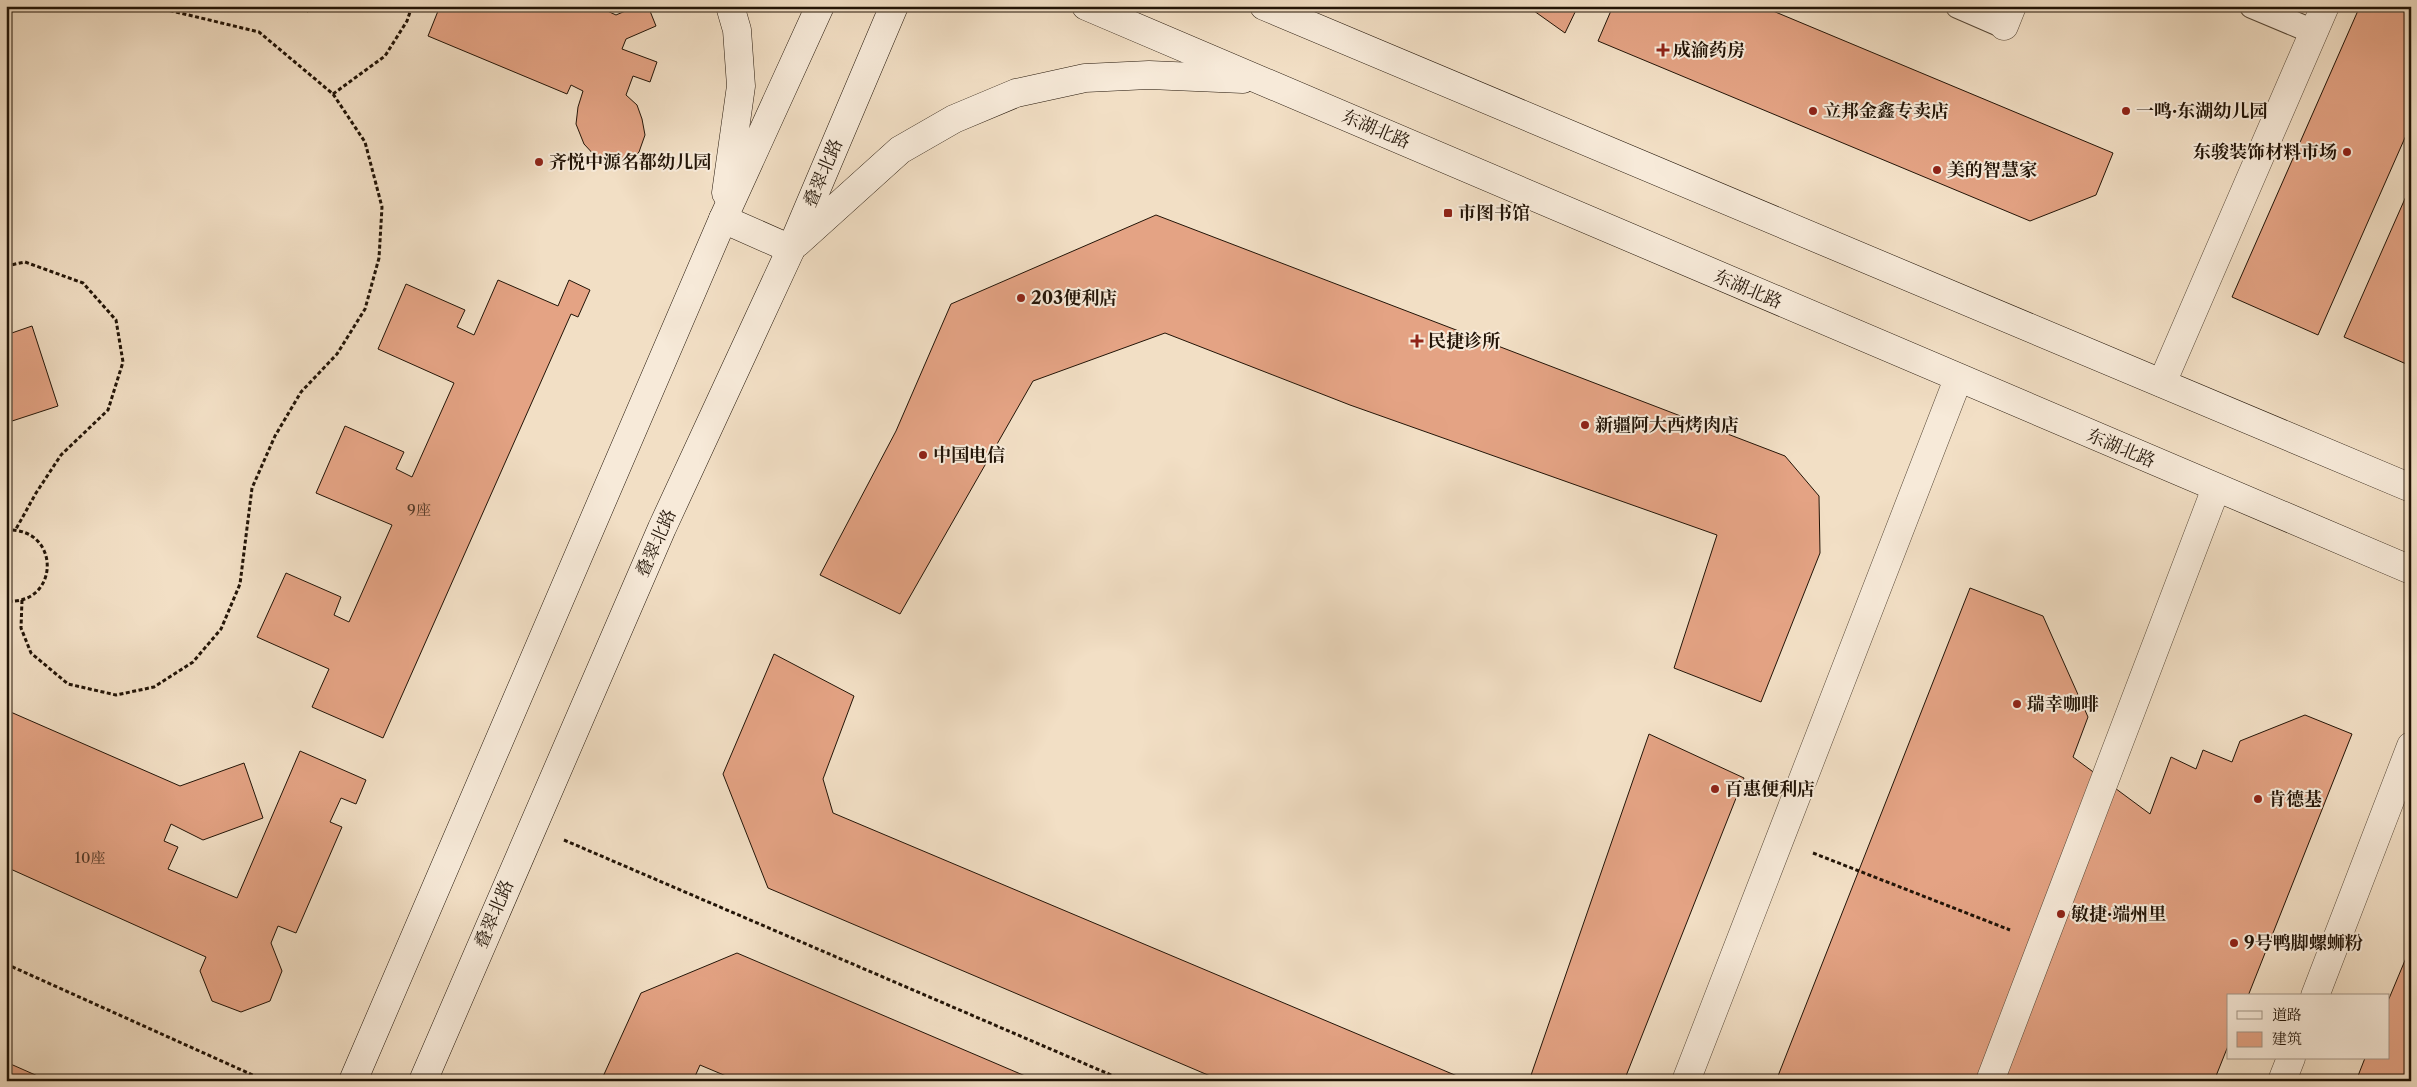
<svg xmlns="http://www.w3.org/2000/svg" width="2417" height="1087" font-family="'Libre Caslon Text','Noto Serif SC',serif">
	<style>
		.building { fill: #e4a384; stroke: #221407 }
		.lines { fill: none; stroke-linecap: round; stroke-linejoin: round }
		.service-casing { stroke: #564736; stroke-width: 26 }
		.pedestrian-casing { stroke: #564736; stroke-width: 29 }
		.minor-casing { stroke: #564736; stroke-width: 29 }
		.secondary-casing { stroke: #221407; stroke-width: 29 }
		.path { stroke: #221407; stroke-width: 3; stroke-dasharray: 4 2.5; stroke-linecap: butt }
		.service { stroke: #f7ead9; stroke-width: 24 }
		.pedestrian { stroke: #f7ead9; stroke-width: 28 }
		.minor { stroke: #f7ead9; stroke-width: 28 }
		.secondary { stroke: #f7ead9; stroke-width: 28 }
		.poi-dot { fill: #8f2418; stroke: #f7ead9; stroke-width: 2 }
		.labels { text-anchor: middle; dominant-baseline: central; stroke-width: 4; stroke-linejoin: round; paint-order: stroke }
		.number-label { font-size: 15px; fill: #523826 }
		.poi-label { font-size: 18px; font-weight: bold; fill: #221407; stroke: #f7ead9; text-anchor: start }
		.street-label { font-size: 18px; fill: #221407; stroke: #f7ead9 }
	</style>
	<rect width="100%" height="100%" fill="#f2dfc5"/>
	<filter id="stains"><feTurbulence type="fractalNoise" baseFrequency=".004" numOctaves="4"/><feColorMatrix values="0 0 0 0 .2 0 0 0 0 .09 0 0 0 0 .02 0 0 0 .5 -.17"/></filter>
	<radialGradient id="worn" r=".72"><stop offset=".6" stop-color="#630" stop-opacity="0"/><stop offset="1" stop-color="#630" stop-opacity=".3"/></radialGradient>
	<g class="building">
		<path d="M294,6H310L308,12Z"/>
		<path d="M440,6H604L603,9L616,15L637,6H648L656,26L626,39L622,49L657,62L650,82L633,76L626,95L637,105L642,119L645,135L639,152L630,162L615,165L597,158L584,144L576,124L578,107L583,91L571,85L567,94L428,36Z"/>
		<path d="M1527,6H1578L1565,33Z"/>
		<path d="M1613,6H1761L2113,153L2096,195L2030,221L1598,41Z"/>
		<path d="M2360,6H2411V124L2318,335L2232,297Z"/>
		<path d="M2411,185V366L2344,337Z"/>
		<path d="M1156,215L1785,456L1819,496L1820,553L1761,702L1674,668L1717,535L1350,405L1165,333L1033,381L900,614L820,575L896,431L951,304Z"/>
		<path d="M498,280L558,306L569,280L590,290L578,317L571,314L383,738L312,707L329,669L257,637L286,573L341,597L334,615L349,622L392,525L316,493L345,426L404,452L396,469L412,477L454,383L378,349L406,284L465,310L457,327L474,335Z"/>
		<path d="M32,326L58,406L6,423V335Z"/>
		<path d="M1970,588L2043,616L2088,717L2073,757L2150,814L2171,757L2196,769L2203,750L2232,762L2240,741L2305,715L2352,734L2248,996H2228V1046L2214,1081H1776Z"/>
		<path d="M774,654L854,696L823,779L833,813L1469,1081H1222L768,888L723,774Z"/>
		<path d="M6,710L180,786L244,763L263,818L203,840L171,824L164,841L178,847L168,869L237,898L300,751L366,780L356,804L341,798L330,822L342,827L296,933L278,926L271,943L282,971L270,1001L241,1012L212,1001L200,971L206,957L6,867Z"/>
		<path d="M1649,734L1744,778L1624,1081H1529Z"/>
		<path d="M2411,946V1081H2356L2365,1058H2388V1001Z"/>
		<path d="M737,953L1037,1081H738L700,1065L693,1081H601L641,993Z"/>
		<path d="M6,1062L49,1081H6Z"/>
	</g>
	<g class="lines">
		<g class="service-casing">
			<g id="service">
				<path d="M1958,6L2004,26"/>
				<path d="M2252,6L2314,32"/>
			</g>
		</g>
		<g class="pedestrian-casing">
			<path id="pedestrian" d="M1990,1081L2216,488"/>
		</g>
		<g class="minor-casing">
			<g id="minor">
				<path d="M2004,26L2012,6"/>
				<path d="M2162,383L2325,6"/>
				<path d="M2315,996L2411,746"/>
				<path d="M1686,1081L1958,379"/>
				<path d="M2282,1081L2291,1058"/>
			</g>
		</g>
		<g class="secondary-casing">
			<g id="secondary">
				<path d="M1086,6L2411,570"/>
				<path d="M1264,6L2411,488"/>
				<path d="M726,193L741,86L737,30L730,6"/>
				<path d="M723,219L791,249"/>
				<path d="M797,243L900,150L954,119L1016,93L1085,78L1149,75L1243,79"/>
				<path d="M353,1081L723,219L820,6"/>
				<path d="M423,1081L662,528L791,249L894,6"/>
			</g>
		</g>
		<g class="path">
			<path d="M333,94L385,56L407,21L412,6"/>
			<path d="M6,266L25,262L83,283L116,320L123,362L108,410L61,455L36,493L16,529"/>
			<path d="M6,530C62,527 60,606 6,601"/>
			<path d="M22,600L21,628L31,653L68,684L116,695L154,687L193,662L221,629L240,584L252,488L275,436L301,392L337,354L365,309L379,258L382,207L365,142L333,94L259,32L151,6"/>
			<path d="M564,840L1125,1081"/>
			<path d="M1813,853L2010,930"/>
			<path d="M6,964L266,1081"/>
		</g>
		<use href="#service" class="service"/>
		<use href="#pedestrian" class="pedestrian"/>
		<use href="#minor" class="minor"/>
		<use href="#secondary" class="secondary"/>
	</g>
	<g class="poi-dot">
		<path d="M1660.5 42.5h5v5h5v5h-5v5h-5v-5h-5v-5h5z"/>
		<circle cx="1813" cy="111" r="5"/>
		<circle cx="2126" cy="111" r="5"/>
		<circle cx="2347" cy="152" r="5"/>
		<circle cx="539" cy="162" r="5"/>
		<circle cx="1937" cy="170" r="5"/>
		<rect x="1443" y="208" width="10" height="10" rx="2.5"/>
		<circle cx="1021" cy="298" r="5"/>
		<path d="M1414.5 333.5h5v5h5v5h-5v5h-5v-5h-5v-5h5z"/>
		<circle cx="1585" cy="425" r="5"/>
		<circle cx="923" cy="455" r="5"/>
		<circle cx="2017" cy="704" r="5"/>
		<circle cx="1715" cy="789" r="5"/>
		<circle cx="2258" cy="799" r="5"/>
		<circle cx="2061" cy="914" r="5"/>
		<circle cx="2234" cy="943" r="5"/>
	</g>
	<g class="labels">
		<g class="number-label">
			<text x="419" y="509">9座</text>
			<text x="90" y="857">10座</text>
		</g>
		<g class="poi-label">
			<text x="1673" y="50">成渝药房</text>
			<text x="1823" y="111">立邦金鑫专卖店</text>
			<text x="2136" y="111">一鸣·东湖幼儿园</text>
			<text x="2337" y="152" text-anchor="end">东骏装饰材料市场</text>
			<text x="549" y="162">齐悦中源名都幼儿园</text>
			<text x="1947" y="170">美的智慧家</text>
			<text x="1458" y="213">市图书馆</text>
			<text x="1031" y="298">203便利店</text>
			<text x="1428" y="341">民捷诊所</text>
			<text x="1595" y="425">新疆阿大西烤肉店</text>
			<text x="933" y="455">中国电信</text>
			<text x="2027" y="704">瑞幸咖啡</text>
			<text x="1725" y="789">百惠便利店</text>
			<text x="2268" y="799">肯德基</text>
			<text x="2071" y="914">敏捷·端州里</text>
			<text x="2244" y="943">9号鸭脚螺蛳粉</text>
		</g>
		<g class="street-label">
			<text transform="translate(1376 129) rotate(23)">东湖北路</text>
			<text transform="translate(823 173) rotate(-67)">叠翠北路</text>
			<text transform="translate(1748 289) rotate(23)">东湖北路</text>
			<text transform="translate(2121 448) rotate(23)">东湖北路</text>
			<text transform="translate(656 543) rotate(-66)">叠翠北路</text>
			<text transform="translate(494 914) rotate(-67)">叠翠北路</text>
		</g>
	</g>
	<rect width="2417" height="1087" fill="none" stroke="#f2dfc5" stroke-width="25"/>
	<rect x="8" y="8" width="2402" height="1072" fill="none" stroke="#221407" stroke-width="2.5"/>
	<rect x="12" y="12" width="2392" height="1062" fill="none" stroke="#221407"/>
	<rect x="2227" y="994" width="162" height="65" fill="#f7ead9" stroke="#a29485"/>
	<rect x="2237" y="1011" width="25" height="8" fill="#f7ead9" stroke="#a29485"/>
	<text x="2272" y="1020" font-size="15" fill="#221407">道路</text>
	<rect x="2237" y="1032" width="25" height="15" fill="#e4a384" stroke="#a29485"/>
	<text x="2272" y="1044" font-size="15" fill="#221407">建筑</text>
	<rect width="100%" height="100%" filter="url(#stains)"/>
	<rect width="100%" height="100%" fill="url(#worn)"/>
</svg>
